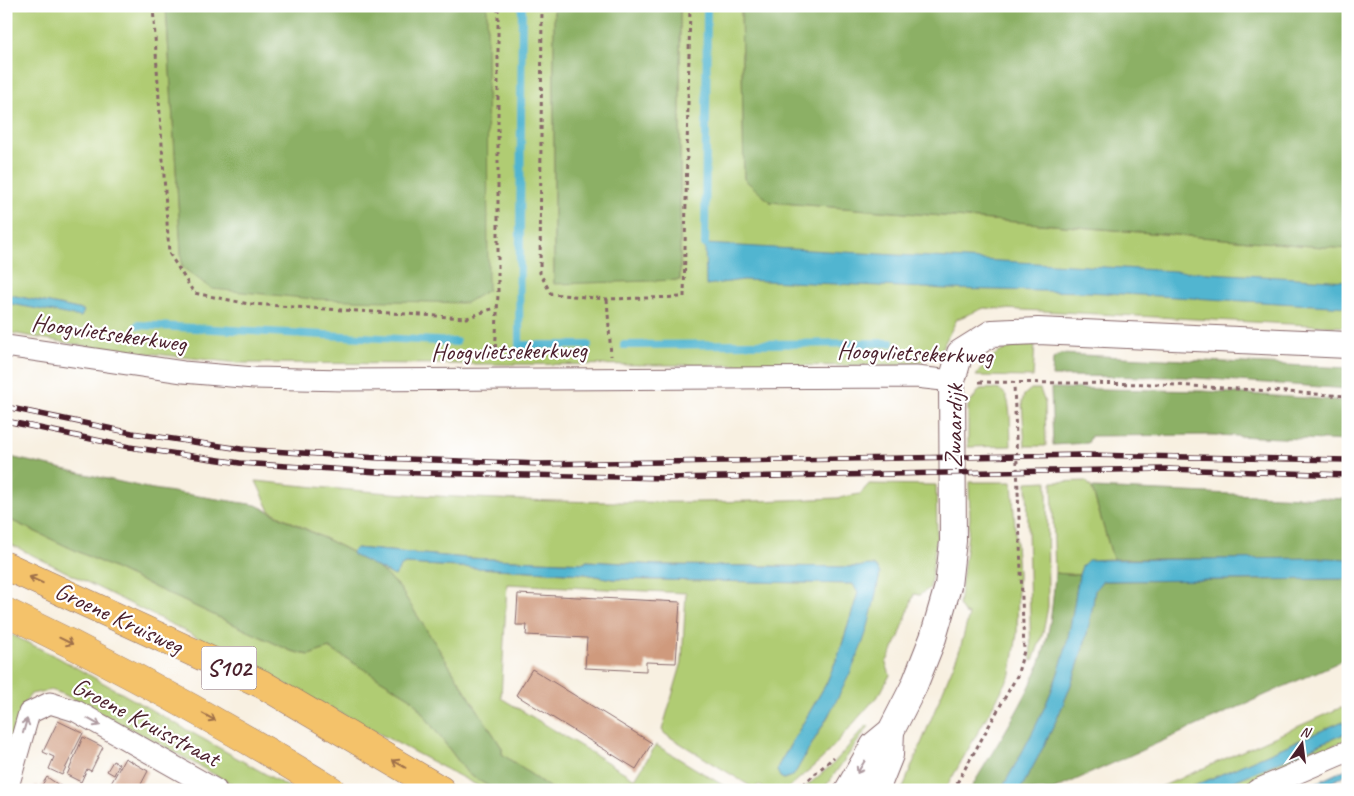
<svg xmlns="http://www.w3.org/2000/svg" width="1354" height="796" font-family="Caveat,sans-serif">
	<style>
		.green { fill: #b0cc73; stroke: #7d764f }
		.forest { fill: #8cb065; stroke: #6b6848 }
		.water { fill: #51b5d0; stroke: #4e6a7e }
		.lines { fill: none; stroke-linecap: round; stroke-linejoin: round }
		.stream { stroke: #51b5d0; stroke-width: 8 }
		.building { fill: #cf9a7d }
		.minor-casing { stroke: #87686b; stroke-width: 23 }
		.tertiary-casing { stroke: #87686b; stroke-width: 28 }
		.primary-casing { stroke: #87686b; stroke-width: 29 }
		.path { stroke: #87686b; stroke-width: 3; stroke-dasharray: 4 4; stroke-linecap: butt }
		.minor { stroke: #fff; stroke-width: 21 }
		.tertiary { stroke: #fff; stroke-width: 26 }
		.primary { stroke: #f4c26a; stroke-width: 28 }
		.rail-casing { stroke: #4a1f2b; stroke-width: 5.5 }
		.rail { stroke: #fff; stroke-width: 4; stroke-dasharray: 11; stroke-linecap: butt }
		.oneway { stroke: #9f704a }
		.oneway2 { stroke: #ae9aa0 }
		.labels { text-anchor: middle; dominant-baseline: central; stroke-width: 4.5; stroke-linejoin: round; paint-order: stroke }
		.shield { fill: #fff; stroke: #80626b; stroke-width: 1 }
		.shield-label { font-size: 24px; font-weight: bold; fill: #4a1f2b }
		.street-label { font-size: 25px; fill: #4a1f2b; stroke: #fff }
	</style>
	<rect width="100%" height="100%" fill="#fff"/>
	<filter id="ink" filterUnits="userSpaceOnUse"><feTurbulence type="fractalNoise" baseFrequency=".02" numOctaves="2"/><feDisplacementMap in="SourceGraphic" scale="10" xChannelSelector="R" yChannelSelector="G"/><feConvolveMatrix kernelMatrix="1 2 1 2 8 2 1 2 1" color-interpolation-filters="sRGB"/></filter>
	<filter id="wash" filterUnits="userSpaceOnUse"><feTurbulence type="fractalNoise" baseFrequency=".0096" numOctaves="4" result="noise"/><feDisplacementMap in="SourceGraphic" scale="20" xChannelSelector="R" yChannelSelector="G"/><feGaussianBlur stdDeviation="1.12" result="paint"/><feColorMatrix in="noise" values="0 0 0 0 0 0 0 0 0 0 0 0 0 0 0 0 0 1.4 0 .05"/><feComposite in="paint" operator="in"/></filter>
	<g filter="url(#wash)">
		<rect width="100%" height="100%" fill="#f8f0e1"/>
		<g class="green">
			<path d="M6,6H166L182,267L486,6H554V283L680,280V6H741L744,178L770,202L1348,249V327L984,308L957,319L938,356L906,366L238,363L91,347L6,332V303L82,310L6,294Z"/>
			<path d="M1035,344L1033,377L976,376C992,351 1006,347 1035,344Z"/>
			<path d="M980,389C987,389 997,387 1003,392C1012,398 1010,434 1011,446L968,447V406Z"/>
			<path d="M1031,389H1040L1045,403L1046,446H1025L1022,402L1024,395Z"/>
			<path d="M256,481C449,502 645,507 838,498L860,494L869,484L936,485L937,533L930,588L919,595L914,594L899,637L886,663L890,675L881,692L823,758L786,790H767L758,785L755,789L665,734L662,730L682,662L686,593L507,584L501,698L635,779L656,745L731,790H553L502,754V748L399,587L376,566L395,576L400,567L405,564L585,574L612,579L853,584L858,593L840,651L826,684L778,766L780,777L784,779L794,774L829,715L874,565L858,567L659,565L587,561L585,563L467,558L356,548L352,552L270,511Z"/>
			<path d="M1047,481L1048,607L1043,633L1033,661H1031L1027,482Z"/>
			<path d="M1086,481L1092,488L1113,559C1097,560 1084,557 1079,575L1055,573L1052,482Z"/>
			<path d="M969,482H1012L1018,573L1017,634L1011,674L945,790H902L960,649L969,615L965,614L959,605L970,518Z"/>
			<path d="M6,518L291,651L309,655L329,648L411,698L468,774L495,790H486L181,629L6,542Z"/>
			<path d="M6,632L59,658L294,790H242L158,743L63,694L51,690L31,694L22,706L6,758Z"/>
			<path d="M1340,708L1348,709V739L1231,790H1213L1346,733L1344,723L1341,722L1185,790H1154Z"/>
			<path d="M867,725L869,726L823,790H802L833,764Z"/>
		</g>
		<g class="forest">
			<path d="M166,6H487L488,290L466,303L314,299L212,289L182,267Z"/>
			<path d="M554,6H680V280L554,284Z"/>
			<path d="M741,6H1348V249L770,202L744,179Z"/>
			<path d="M1061,354L1348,368V389L1184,377L1052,376L1053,359Z"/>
			<path d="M1051,388L1203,391L1348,401V441L1214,435L1091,436L1088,443L1053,445Z"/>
			<path d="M6,456L147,488L256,505L352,552L353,555L376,566L399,587L502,748V754L553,790H495L468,774L411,698L329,648L309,655L291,651L6,518Z"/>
			<path d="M1092,488L1348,499V559H1113Z"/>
			<path d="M1055,573L1079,575C1073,609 1069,644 1057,676C1043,716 1022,753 1001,790H970C993,750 1030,696 1043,653C1051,627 1053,600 1055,573Z"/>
			<path d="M1348,579V658L1053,790H1020C1056,727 1086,662 1095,590L1102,581Z"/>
		</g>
		<g class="water">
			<path d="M705,244L1348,281V307L1088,292L948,289L743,280L706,285Z"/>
			<path d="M6,294L83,310L84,311L81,317L6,303Z"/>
			<path d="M356,548L467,558L585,563L586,561L659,565L858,567C869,565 876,562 880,574C875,597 871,620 863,642C846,689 819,731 794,775L784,779L780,777L777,771L778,766L826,684L840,651L858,593L853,584L612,579L585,574L405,564L400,567L395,576L353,555L352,552Z"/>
			<path d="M1326,558L1348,559V579L1102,581L1095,590C1086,662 1056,727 1020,790H1001C1022,753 1043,716 1057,676C1069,644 1073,609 1079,575L1082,566L1088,560Z"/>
			<path d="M1341,722H1344L1346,733L1213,790H1185Z"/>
			<path d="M1348,768V773L1318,790H1301Z"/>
		</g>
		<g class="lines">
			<g class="stream">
				<path d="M522,6L519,345H588"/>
				<path d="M705,244L707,6"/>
				<path d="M138,325L456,342"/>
				<path d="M624,345L891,343"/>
			</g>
		</g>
		<g id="blocks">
			<g class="building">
				<path d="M518,594L680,602L676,663L646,662V671L585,668L587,638L526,635L527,625H516Z"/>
				<path d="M532,669L652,743L636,769L516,695Z"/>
				<path d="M58,721L83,733L62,775L49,769L54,757L43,752Z"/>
				<path d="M83,737L103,747L91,771L87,769L81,782L67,775Z"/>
				<path d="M125,758L148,771L138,790H110L108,789Z"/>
				<path d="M113,761L119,764L114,775L107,771Z"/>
				<path d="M47,777L66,790H32L36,785L40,788Z"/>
			</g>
		</g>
	</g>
	<g filter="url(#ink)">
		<use href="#blocks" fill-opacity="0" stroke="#87686b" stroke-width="1"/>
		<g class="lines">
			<g class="minor-casing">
				<g id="minor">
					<path d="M6,346L183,372L254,378L345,380L916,377L952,381"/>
					<path d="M7,790L29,713L50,703L76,711L216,790"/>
					<path d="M1257,790L1348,751"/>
				</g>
			</g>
			<g class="tertiary-casing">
				<g id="tertiary">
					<path d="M848,790L874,745L891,731L914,686L933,638L948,586L953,541L952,381L960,353L992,333L1038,331L1348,345"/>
					<path d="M876,790L890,755L891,731"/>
				</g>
			</g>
			<g class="primary-casing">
				<g id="primary">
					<path d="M6,566L262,684L441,790"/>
					<path d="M6,612C119,666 224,724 331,790"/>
				</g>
			</g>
			<g class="path">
				<path d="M153,6L169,253L194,293L249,304L467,318L497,307"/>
				<path d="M542,6L540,273L551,294L607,299L684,297L690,6"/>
				<path d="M607,299L611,356"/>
				<path d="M495,356L498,294V6"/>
				<path d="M979,382L1159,384L1348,396"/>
				<path d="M797,790L834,757"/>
				<path d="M953,790L1017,676L1024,651L1014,384"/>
			</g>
			<use href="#minor" class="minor"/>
			<use href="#tertiary" class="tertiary"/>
			<use href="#primary" class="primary"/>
			<g class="rail-casing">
				<g id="rail">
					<path d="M6,407L132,433L241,449L379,458L540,464L1084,455L1348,460"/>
					<path d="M6,421L129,447L240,463L378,472L666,478L1168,469L1348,475"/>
				</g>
			</g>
			<use href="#rail" class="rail"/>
		</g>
		<defs><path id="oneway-shaft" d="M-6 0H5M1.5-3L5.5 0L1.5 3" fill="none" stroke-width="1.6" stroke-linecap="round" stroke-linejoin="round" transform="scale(1.25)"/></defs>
		<g class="oneway">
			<use href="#oneway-shaft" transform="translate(36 580) rotate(-155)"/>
			<use href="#oneway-shaft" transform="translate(66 641) rotate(26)"/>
			<use href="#oneway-shaft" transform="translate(209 717) rotate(29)"/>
			<use href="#oneway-shaft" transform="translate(399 764) rotate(-150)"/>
		</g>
		<g class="oneway2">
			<use href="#oneway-shaft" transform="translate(94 722) rotate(29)"/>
			<use href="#oneway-shaft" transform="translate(25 726) rotate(-74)"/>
			<use href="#oneway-shaft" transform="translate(861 767) rotate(121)"/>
		</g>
	</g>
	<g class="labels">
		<rect class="shield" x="201.5" y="646.5" width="55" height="43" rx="4"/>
		<g class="shield-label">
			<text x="229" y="668">S102</text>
		</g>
		<g class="street-label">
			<text transform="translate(109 333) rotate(8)">Hoogvlietsekerkweg</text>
			<text transform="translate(509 351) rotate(-1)">Hoogvlietsekerkweg</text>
			<text transform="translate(915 353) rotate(2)">Hoogvlietsekerkweg</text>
			<text transform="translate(954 426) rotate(-89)">Zwaardijk</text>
			<text transform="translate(119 618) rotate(25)">Groene Kruisweg</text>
			<text transform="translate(146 722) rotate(28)">Groene Kruisstraat</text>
		</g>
	</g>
	<rect width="1354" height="796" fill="none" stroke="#fff" stroke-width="25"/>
	<g transform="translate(1302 744) rotate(14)" stroke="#ffffff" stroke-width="4" paint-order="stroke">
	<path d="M0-4L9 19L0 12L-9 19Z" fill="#4a1f2b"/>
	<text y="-8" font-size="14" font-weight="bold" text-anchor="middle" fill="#4a1f2b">N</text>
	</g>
</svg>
